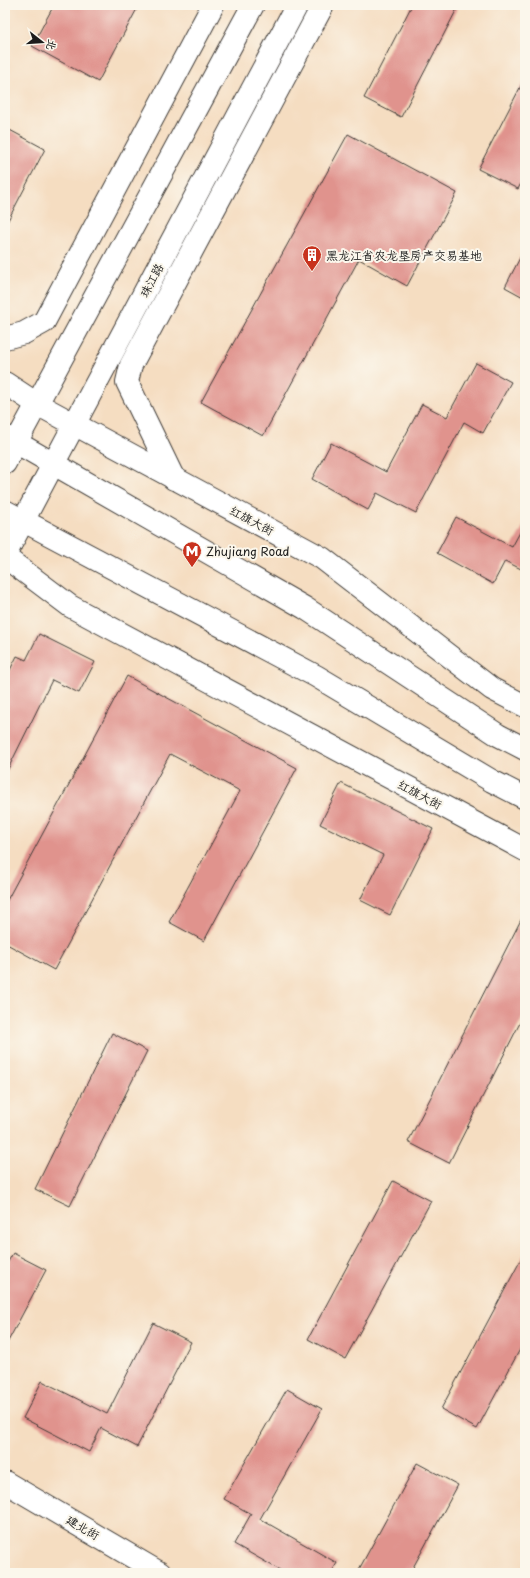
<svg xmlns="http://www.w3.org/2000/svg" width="530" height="1578" font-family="'Playpen Sans','LXGW WenKai TC',sans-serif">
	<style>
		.building { fill: #e0938d }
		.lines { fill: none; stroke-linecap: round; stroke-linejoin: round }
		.minor-casing { stroke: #3d3935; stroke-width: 24 }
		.secondary-casing { stroke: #3d3935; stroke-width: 24 }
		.primary-casing { stroke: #3d3935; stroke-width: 24 }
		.minor { stroke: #fff; stroke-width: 22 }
		.secondary { stroke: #fff; stroke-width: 22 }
		.primary { stroke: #fff; stroke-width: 22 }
		.labels { text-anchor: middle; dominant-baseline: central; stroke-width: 4; stroke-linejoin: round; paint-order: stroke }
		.poi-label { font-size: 12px; fill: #1c1c1c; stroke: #fbf7ec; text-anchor: start }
		.street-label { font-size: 12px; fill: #1c1c1c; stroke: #fbf7ec }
	</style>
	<rect width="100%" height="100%" fill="#fbf7ec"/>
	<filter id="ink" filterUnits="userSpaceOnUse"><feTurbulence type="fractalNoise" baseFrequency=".025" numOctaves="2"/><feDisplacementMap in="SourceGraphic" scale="8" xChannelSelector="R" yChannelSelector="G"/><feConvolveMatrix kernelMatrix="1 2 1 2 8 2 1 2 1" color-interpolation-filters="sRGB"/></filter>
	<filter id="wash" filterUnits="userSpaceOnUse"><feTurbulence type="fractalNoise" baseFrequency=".012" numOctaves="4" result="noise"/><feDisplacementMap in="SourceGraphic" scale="16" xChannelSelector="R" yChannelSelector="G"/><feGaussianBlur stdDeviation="0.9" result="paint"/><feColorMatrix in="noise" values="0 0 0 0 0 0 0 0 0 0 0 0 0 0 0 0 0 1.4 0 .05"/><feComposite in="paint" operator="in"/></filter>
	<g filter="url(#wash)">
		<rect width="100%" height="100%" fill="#f5ddc1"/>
		<g id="blocks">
			<g class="building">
				<path d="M54,5H139L98,82L32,46Z"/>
				<path d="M412,5H459L401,117L364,98Z"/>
				<path d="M525,78V176L518,189L478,169Z"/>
				<path d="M6,128L45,149L5,226V131Z"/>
				<path d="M348,134L457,193L407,286L359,259L263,436L201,402Z"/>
				<path d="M525,248V298L505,287Z"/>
				<path d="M476,363L511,382L483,433L464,422L416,513L377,493L368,510L312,479L331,443L386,472L422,404L447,417Z"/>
				<path d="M456,517L512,547L525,523V571L505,561L493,584L437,553Z"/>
				<path d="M39,634L95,662L79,693L52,680L5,775V680L17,656L26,660Z"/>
				<path d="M127,676L297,768L204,941L169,922L240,791L170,754L54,970L5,943V904Z"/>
				<path d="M341,783L433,829L390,915L360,900L383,855L320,824Z"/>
				<path d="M525,912V1013L449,1163L408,1142Z"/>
				<path d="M112,1033L147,1051L70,1206L35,1189Z"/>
				<path d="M393,1181L431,1201L345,1359L308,1339Z"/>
				<path d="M525,1252V1340L477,1429L441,1409Z"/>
				<path d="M13,1253L46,1270L5,1347V1267Z"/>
				<path d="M153,1323L191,1342L137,1447L101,1428L89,1452L23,1418L42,1381L107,1414Z"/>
				<path d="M287,1389L322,1409L260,1519L337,1563L331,1573H285L234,1544L251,1514L224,1499Z"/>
				<path d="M417,1463L458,1485L410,1573H357Z"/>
			</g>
		</g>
	</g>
	<g filter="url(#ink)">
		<use href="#blocks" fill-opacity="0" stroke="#3d3935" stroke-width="1"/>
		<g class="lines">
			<g class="minor-casing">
				<path id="minor" d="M5,1482L160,1573"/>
			</g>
			<g class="secondary-casing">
				<g id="secondary">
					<path d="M5,338L24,333L44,322L213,5"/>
					<path d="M5,463L253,5"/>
					<path d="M174,479L127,382L131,365L323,5"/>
					<path d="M5,555L297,5"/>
				</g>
			</g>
			<g class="primary-casing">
				<g id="primary">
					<path d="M5,383L37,404L322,558L492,689L525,706"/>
					<path d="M5,436L305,608L498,735L525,749"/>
					<path d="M5,511L316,676L492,781L525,798"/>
					<path d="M5,557L70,606L525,850"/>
				</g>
			</g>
			<use href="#minor" class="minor"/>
			<use href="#secondary" class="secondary"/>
			<use href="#primary" class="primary"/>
		</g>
	</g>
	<defs>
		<g id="building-pin" transform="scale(1)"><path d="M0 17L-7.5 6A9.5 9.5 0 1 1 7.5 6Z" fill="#c8321e" stroke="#fbf7ec"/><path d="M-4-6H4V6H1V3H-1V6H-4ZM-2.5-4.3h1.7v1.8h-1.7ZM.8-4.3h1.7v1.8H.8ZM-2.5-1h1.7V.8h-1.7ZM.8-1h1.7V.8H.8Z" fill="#fff"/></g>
		<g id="metro-pin" transform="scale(1)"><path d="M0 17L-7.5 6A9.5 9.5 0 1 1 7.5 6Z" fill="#c8321e" stroke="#fbf7ec"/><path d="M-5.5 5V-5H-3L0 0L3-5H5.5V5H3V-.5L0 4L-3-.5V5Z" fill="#fff"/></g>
	</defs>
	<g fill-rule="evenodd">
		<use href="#building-pin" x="312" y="255"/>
		<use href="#metro-pin" x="192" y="551"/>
	</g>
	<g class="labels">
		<g class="poi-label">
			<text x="326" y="255">黑龙江省农龙垦房产交易基地</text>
			<text x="206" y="551">Zhujiang Road</text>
		</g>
		<g class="street-label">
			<text transform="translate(151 280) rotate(-62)">珠江路</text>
			<text transform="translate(252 520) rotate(28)">红旗大街</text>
			<text transform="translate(420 794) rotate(28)">红旗大街</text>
			<text transform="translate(83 1527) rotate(30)">建北街</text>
		</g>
	</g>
	<rect width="530" height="1578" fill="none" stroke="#fbf7ec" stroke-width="20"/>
	<g transform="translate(42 42) rotate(107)" stroke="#fbf7ec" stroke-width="3" paint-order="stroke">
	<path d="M0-3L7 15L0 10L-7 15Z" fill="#1c1c1c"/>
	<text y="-6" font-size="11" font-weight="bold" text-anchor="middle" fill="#1c1c1c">北</text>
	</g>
</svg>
